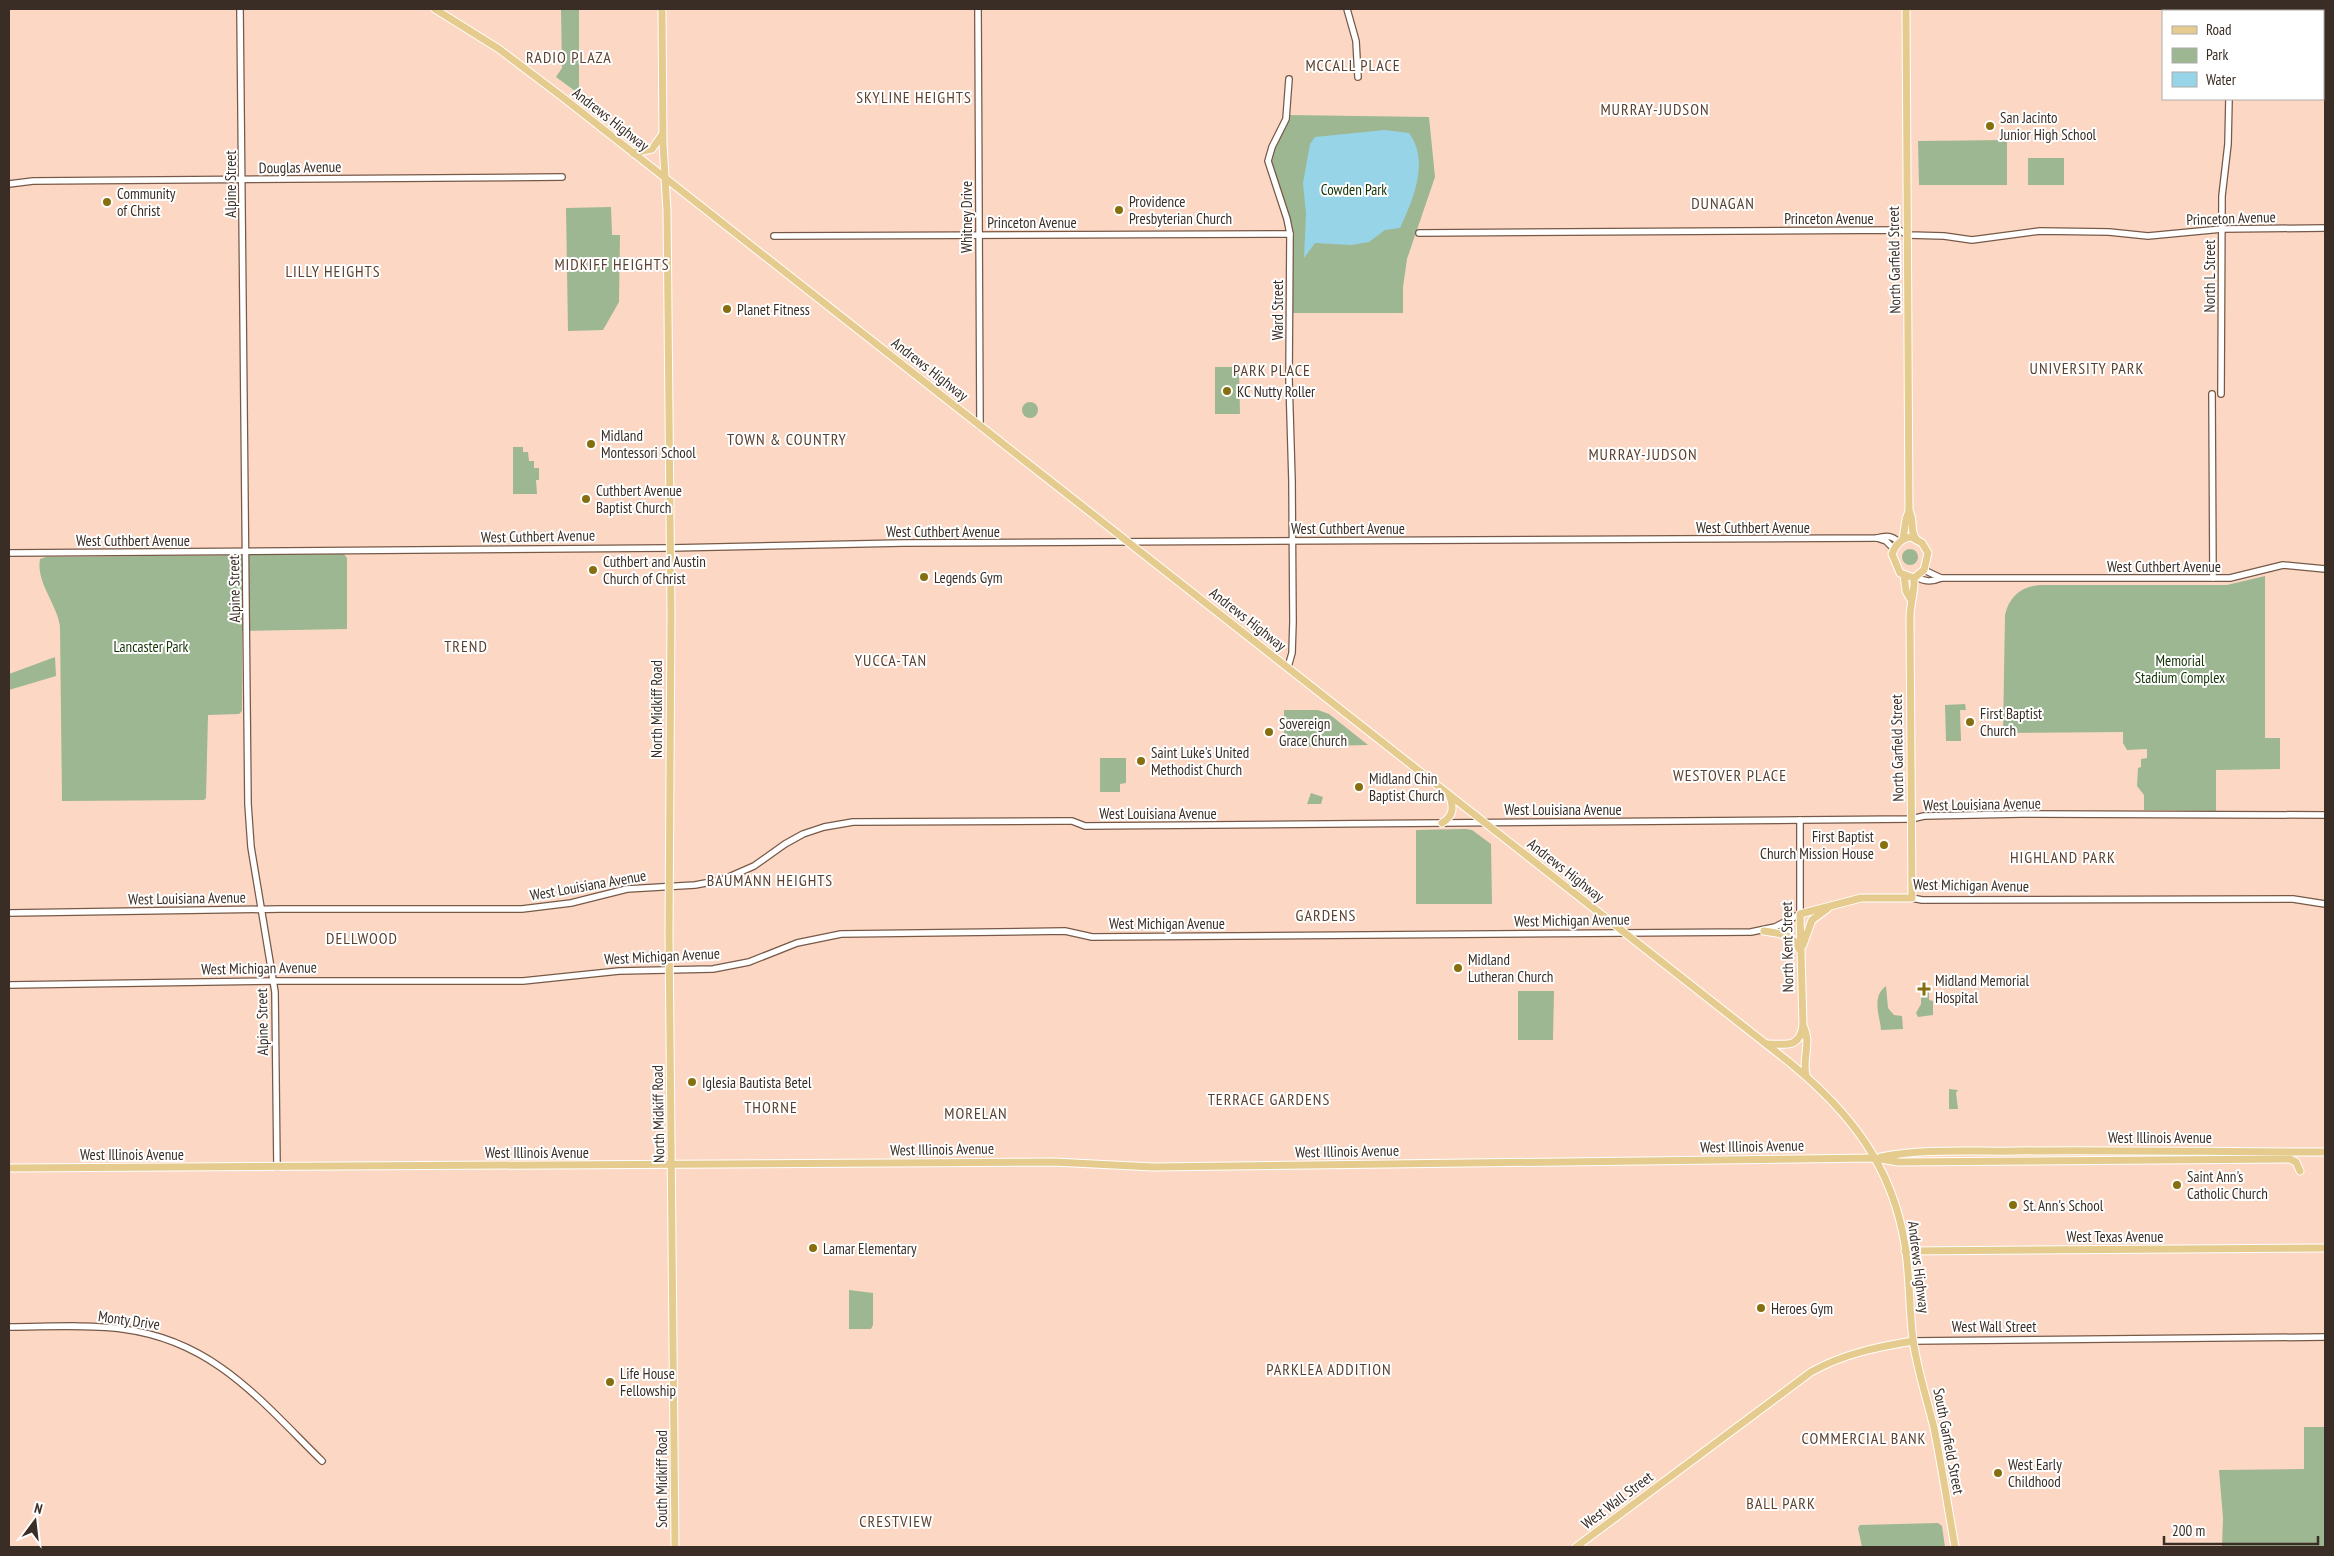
<svg xmlns="http://www.w3.org/2000/svg" width="2334" height="1556" font-family="'PT Sans Narrow',sans-serif">
	<style>
		.green { fill: #9cb792 }
		.water { fill: #98d4e8 }
		.lines { fill: none; stroke-linecap: round; stroke-linejoin: round }
		.minor-casing { stroke: #775947; stroke-width: 8 }
		.major-casing { stroke: #fff; stroke-width: 9 }
		.minor { stroke: #fff; stroke-width: 5.5 }
		.major { stroke: #e5cb8e; stroke-width: 7 }
		.poi-dot { fill: #876f0f; stroke: #fff; stroke-width: 2 }
		.labels { text-anchor: middle; dominant-baseline: central; stroke-width: 4; stroke-linejoin: round; paint-order: stroke }
		.poi-label { font-size: 15px; fill: #3a2d25; stroke: #fff; text-anchor: start }
		.street-label { font-size: 15px; fill: #3a2d25; stroke: #fff }
		.park-label { font-size: 15px; fill: #153307; stroke: #fff }
		.neighbourhood-label { font-size: 16px; letter-spacing: 1px; fill: #5c402f; stroke: #fff }
	</style>
	<rect width="100%" height="100%" fill="#fcd8c4"/>
	<g class="green">
		<path d="M561,10H579V94L556,77L562,68Z"/>
		<path d="M1288,115L1429,117L1435,177L1407,259L1403,287V313H1289V229L1269,161Z"/>
		<path d="M2007,140V185H1919L1918,141Z"/>
		<rect x="2028" y="158" width="36" height="27"/>
		<path d="M611,207L612,235H620L619,302L603,330L568,331L566,208Z"/>
		<path d="M1215,367H1239L1240,414H1215Z"/>
		<circle cx="1030" cy="410" r="8"/>
		<path d="M513,447H523V452H528L529,461H534V468H539V480H536L537,494H513Z"/>
		<circle cx="1910" cy="557" r="8"/>
		<path d="M344,554L347,558V629L242,631V711L239,714L208,715L206,798L204,800L62,801L60,626C56,602 36,583 40,559L46,557Z"/>
		<path d="M2265,576V738H2280V769L2216,770V811L2144,810V795L2137,786L2138,768L2141,767V759L2147,758V749L2127,750L2123,743V732L2003,733L2005,615C2009,597 2021,586 2040,585H2227Z"/>
		<path d="M55,657L56,676L9,690V674Z"/>
		<path d="M1965,704L1966,710H1960L1961,741H1946L1945,705Z"/>
		<path d="M1284,710H1318L1329,714L1368,745L1284,747Z"/>
		<path d="M1100,758H1126V783L1120,784V792H1100Z"/>
		<path d="M1311,793L1323,797L1321,804H1307Z"/>
		<path d="M1466,829L1472,830L1491,844L1492,904H1416V830Z"/>
		<path d="M1886,986L1888,1008L1894,1015L1902,1016L1903,1029L1881,1030C1880,1016 1871,997 1886,986Z"/>
		<path d="M1929,987V1000L1933,1001V1015L1918,1017L1916,1013L1921,1004V991L1924,988Z"/>
		<path d="M1518,991H1554L1553,1040H1518Z"/>
		<path d="M1949,1089L1958,1090L1956,1093L1958,1109H1949Z"/>
		<path d="M849,1290L873,1293V1325L871,1329H849Z"/>
		<path d="M2304,1427H2325V1547H2222L2223,1518L2219,1470L2304,1469Z"/>
		<path d="M1938,1523L1942,1526L1945,1547H1862L1858,1528L1860,1525Z"/>
	</g>
	<path class="water" d="M1385,130L1409,133C1430,161 1413,200 1400,228L1385,230L1369,242L1352,245L1315,243L1304,258L1306,214L1303,183L1310,144L1315,137Z"/>
	<g class="lines">
		<g class="minor-casing">
			<g id="minor">
				<path d="M240,9L248,804L251,847L275,992L277,1167"/>
				<path d="M978,9L980,426"/>
				<path d="M1347,9L1356,41L1358,77"/>
				<path d="M2232,9V11"/>
				<path d="M9,184L33,181L562,177"/>
				<path d="M1419,233L1899,230L1908,235L1944,236L1972,240L2040,231L2109,232L2148,236L2222,229L2325,228"/>
				<path d="M774,236L1290,234"/>
				<path d="M2212,394L2213,578"/>
				<path d="M2221,394L2222,196L2228,144L2229,99"/>
				<path d="M1877,538L1886,541L1894,549"/>
				<path d="M9,553L670,548L903,543L1877,538C1887,535 1892,536 1899,542"/>
				<path d="M1924,570L1941,578"/>
				<path d="M1916,577C1925,582 1932,582 1941,578H2230L2283,565L2325,569"/>
				<path d="M1288,667L1292,653L1293,622L1292,481L1289,379L1290,234L1287,219L1268,161L1272,147L1286,119L1289,79"/>
				<path d="M1912,898L1922,900L2293,899L2325,904"/>
				<path d="M9,913L280,909H522L571,903L627,889L695,885L722,880L754,866L785,844L803,834L824,827L853,822L1061,821H1072L1085,826L1800,820L1911,819L1924,816L2022,814L2325,815"/>
				<path d="M9,985L274,981H523L619,971L713,969L749,962L797,943L841,934L1065,931L1092,937L1751,932L1775,927L1800,914V820"/>
				<path d="M9,1327C46,1327 86,1324 123,1329C214,1341 260,1400 322,1461"/>
				<path d="M1913,1341L2325,1337"/>
			</g>
		</g>
		<g class="major-casing">
			<g id="major">
				<path d="M435,9L499,49L561,96L1789,1062C1850,1112 1892,1165 1905,1245C1910,1276 1909,1308 1913,1340C1917,1369 1927,1399 1934,1428C1942,1467 1948,1508 1955,1547"/>
				<path d="M662,9L663,143L667,211L671,613L669,934L675,1547"/>
				<path d="M1906,9L1909,511C1915,521 1909,530 1916,539"/>
				<path d="M633,153L652,149L662,135"/>
				<path d="M1911,537L1922,543L1928,553L1924,570L1914,578L1900,573L1892,554C1895,545 1902,538 1911,537Z"/>
				<path d="M1903,539L1906,519L1909,511"/>
				<path d="M1904,575L1906,591L1910,598"/>
				<path d="M1442,823C1453,816 1454,809 1450,797"/>
				<path d="M1764,931C1779,934 1793,933 1799,949"/>
				<path d="M1803,945L1812,920L1827,909"/>
				<path d="M1803,1026C1812,1042 1802,1058 1806,1075"/>
				<path d="M1767,1044C1785,1044 1800,1049 1803,1025L1800,914L1861,898H1912L1910,618C1910,604 1915,590 1914,578"/>
				<path d="M1881,1157C1925,1148 1972,1152 2017,1151C2120,1150 2222,1152 2325,1152"/>
				<path d="M9,1168L1054,1162L1153,1167L1875,1158L1898,1162L2290,1159L2296,1162L2300,1171"/>
				<path d="M1905,1251L2325,1248"/>
				<path d="M1576,1547L1811,1372C1843,1354 1877,1347 1913,1341"/>
			</g>
		</g>
		<use href="#minor" class="minor"/>
		<use href="#major" class="major"/>
	</g>
	<g class="poi-dot">
		<circle cx="1990" cy="126" r="5"/>
		<circle cx="107" cy="202" r="5"/>
		<circle cx="1119" cy="210" r="5"/>
		<circle cx="727" cy="309" r="5"/>
		<circle cx="1227" cy="391" r="5"/>
		<circle cx="591" cy="444" r="5"/>
		<circle cx="586" cy="499" r="5"/>
		<circle cx="593" cy="570" r="5"/>
		<circle cx="924" cy="577" r="5"/>
		<circle cx="1970" cy="722" r="5"/>
		<circle cx="1269" cy="732" r="5"/>
		<circle cx="1141" cy="761" r="5"/>
		<circle cx="1359" cy="787" r="5"/>
		<circle cx="1884" cy="845" r="5"/>
		<circle cx="1458" cy="968" r="5"/>
		<path d="M1921.5 981.5h5v5h5v5h-5v5h-5v-5h-5v-5h5z"/>
		<circle cx="692" cy="1082" r="5"/>
		<circle cx="2177" cy="1185" r="5"/>
		<circle cx="2013" cy="1205" r="5"/>
		<circle cx="813" cy="1248" r="5"/>
		<circle cx="1761" cy="1308" r="5"/>
		<circle cx="610" cy="1382" r="5"/>
		<circle cx="1998" cy="1473" r="5"/>
	</g>
	<g class="labels">
		<g class="poi-label">
			<text x="2000" y="117">San Jacinto<tspan x="2000" dy="17">Junior High School</tspan></text>
			<text x="117" y="193">Community<tspan x="117" dy="17">of Christ</tspan></text>
			<text x="1129" y="201">Providence<tspan x="1129" dy="17">Presbyterian Church</tspan></text>
			<text x="737" y="309">Planet Fitness</text>
			<text x="1237" y="391">KC Nutty Roller</text>
			<text x="601" y="435">Midland<tspan x="601" dy="17">Montessori School</tspan></text>
			<text x="596" y="490">Cuthbert Avenue<tspan x="596" dy="17">Baptist Church</tspan></text>
			<text x="603" y="561">Cuthbert and Austin<tspan x="603" dy="17">Church of Christ</tspan></text>
			<text x="934" y="577">Legends Gym</text>
			<text x="1980" y="713">First Baptist<tspan x="1980" dy="17">Church</tspan></text>
			<text x="1279" y="723">Sovereign<tspan x="1279" dy="17">Grace Church</tspan></text>
			<text x="1151" y="752">Saint Luke's United<tspan x="1151" dy="17">Methodist Church</tspan></text>
			<text x="1369" y="778">Midland Chin<tspan x="1369" dy="17">Baptist Church</tspan></text>
			<text x="1874" y="836" text-anchor="end">First Baptist<tspan x="1874" dy="17">Church Mission House</tspan></text>
			<text x="1468" y="959">Midland<tspan x="1468" dy="17">Lutheran Church</tspan></text>
			<text x="1935" y="980">Midland Memorial<tspan x="1935" dy="17">Hospital</tspan></text>
			<text x="702" y="1082">Iglesia Bautista Betel</text>
			<text x="2187" y="1176">Saint Ann's<tspan x="2187" dy="17">Catholic Church</tspan></text>
			<text x="2023" y="1205">St. Ann's School</text>
			<text x="823" y="1248">Lamar Elementary</text>
			<text x="1771" y="1308">Heroes Gym</text>
			<text x="620" y="1373">Life House<tspan x="620" dy="17">Fellowship</tspan></text>
			<text x="2008" y="1464">West Early<tspan x="2008" dy="17">Childhood</tspan></text>
		</g>
		<g class="street-label">
			<text transform="translate(611 119) rotate(38)">Andrews Highway</text>
			<text transform="translate(300 167) rotate(-1)">Douglas Avenue</text>
			<text transform="translate(230 184) rotate(-90)">Alpine Street</text>
			<text transform="translate(966 217) rotate(-90)">Whitney Drive</text>
			<text x="1829" y="218">Princeton Avenue</text>
			<text transform="translate(2231 218) rotate(-2)">Princeton Avenue</text>
			<text x="1032" y="222">Princeton Avenue</text>
			<text transform="translate(1894 260) rotate(-91)">North Garfield Street</text>
			<text transform="translate(2209 276) rotate(-90)">North L Street</text>
			<text transform="translate(1277 310) rotate(-90)">Ward Street</text>
			<text transform="translate(930 369) rotate(38)">Andrews Highway</text>
			<text x="1753" y="527">West Cuthbert Avenue</text>
			<text x="1348" y="528">West Cuthbert Avenue</text>
			<text x="943" y="531">West Cuthbert Avenue</text>
			<text transform="translate(538 536) rotate(-1)">West Cuthbert Avenue</text>
			<text x="133" y="540">West Cuthbert Avenue</text>
			<text x="2164" y="566">West Cuthbert Avenue</text>
			<text transform="translate(234 589) rotate(-91)">Alpine Street</text>
			<text transform="translate(1248 619) rotate(38)">Andrews Highway</text>
			<text transform="translate(656 709) rotate(-90)">North Midkiff Road</text>
			<text transform="translate(1897 748) rotate(-91)">North Garfield Street</text>
			<text transform="translate(1982 804) rotate(-1)">West Louisiana Avenue</text>
			<text x="1563" y="809">West Louisiana Avenue</text>
			<text x="1158" y="813">West Louisiana Avenue</text>
			<text transform="translate(1566 870) rotate(38)">Andrews Highway</text>
			<text transform="translate(588 885) rotate(-10)">West Louisiana Avenue</text>
			<text transform="translate(1971 885) rotate(1)">West Michigan Avenue</text>
			<text transform="translate(187 898) rotate(-1)">West Louisiana Avenue</text>
			<text transform="translate(1572 920) rotate(-1)">West Michigan Avenue</text>
			<text x="1167" y="923">West Michigan Avenue</text>
			<text transform="translate(1787 947) rotate(-91)">North Kent Street</text>
			<text transform="translate(662 956) rotate(-3)">West Michigan Avenue</text>
			<text transform="translate(259 968) rotate(-1)">West Michigan Avenue</text>
			<text transform="translate(262 1022) rotate(-91)">Alpine Street</text>
			<text transform="translate(658 1114) rotate(-91)">North Midkiff Road</text>
			<text x="2160" y="1137">West Illinois Avenue</text>
			<text transform="translate(1752 1146) rotate(-1)">West Illinois Avenue</text>
			<text transform="translate(942 1149) rotate(-1)">West Illinois Avenue</text>
			<text transform="translate(1347 1151) rotate(-1)">West Illinois Avenue</text>
			<text x="537" y="1152">West Illinois Avenue</text>
			<text x="132" y="1154">West Illinois Avenue</text>
			<text x="2115" y="1236">West Texas Avenue</text>
			<text transform="translate(1919 1267) rotate(83)">Andrews Highway</text>
			<text transform="translate(129 1320) rotate(8)">Monty Drive</text>
			<text x="1994" y="1326">West Wall Street</text>
			<text transform="translate(1949 1441) rotate(79)">South Garfield Street</text>
			<text transform="translate(661 1479) rotate(-90)">South Midkiff Road</text>
			<text transform="translate(1617 1500) rotate(-37)">West Wall Street</text>
		</g>
		<g class="park-label">
			<text x="1354" y="189">Cowden Park</text>
			<text x="151" y="646">Lancaster Park</text>
			<text x="2180" y="660">Memorial<tspan x="2180" dy="17">Stadium Complex</tspan></text>
		</g>
		<g class="neighbourhood-label">
			<text x="569" y="57">RADIO PLAZA</text>
			<text x="1353" y="65">MCCALL PLACE</text>
			<text x="914" y="97">SKYLINE HEIGHTS</text>
			<text x="1655" y="109">MURRAY-JUDSON</text>
			<text x="1723" y="203">DUNAGAN</text>
			<text x="612" y="264">MIDKIFF HEIGHTS</text>
			<text x="333" y="271">LILLY HEIGHTS</text>
			<text x="2087" y="368">UNIVERSITY PARK</text>
			<text x="1272" y="370">PARK PLACE</text>
			<text x="787" y="439">TOWN &amp; COUNTRY</text>
			<text x="1643" y="454">MURRAY-JUDSON</text>
			<text x="466" y="646">TREND</text>
			<text x="891" y="660">YUCCA-TAN</text>
			<text x="1730" y="775">WESTOVER PLACE</text>
			<text x="2063" y="857">HIGHLAND PARK</text>
			<text x="770" y="880">BAUMANN HEIGHTS</text>
			<text x="1326" y="915">GARDENS</text>
			<text x="362" y="938">DELLWOOD</text>
			<text x="1269" y="1099">TERRACE GARDENS</text>
			<text x="771" y="1107">THORNE</text>
			<text x="976" y="1113">MORELAN</text>
			<text x="1329" y="1369">PARKLEA ADDITION</text>
			<text x="1864" y="1438">COMMERCIAL BANK</text>
			<text x="1781" y="1503">BALL PARK</text>
			<text x="896" y="1521">CRESTVIEW</text>
		</g>
	</g>
	<rect width="2334" height="1556" fill="none" stroke="#3a2d25" stroke-width="20"/>
	<rect x="2162" y="10" width="162" height="90" fill="#ffffff" stroke="#b0aba8"/>
	<rect x="2172" y="26" width="25" height="8" fill="#e5cb8e" stroke="#b0aba8"/>
	<text x="2206" y="35" font-size="15" fill="#3a2d25">Road</text>
	<rect x="2172" y="48" width="25" height="15" fill="#9cb792" stroke="#b0aba8"/>
	<text x="2206" y="60" font-size="15" fill="#3a2d25">Park</text>
	<rect x="2172" y="72" width="25" height="15" fill="#98d4e8" stroke="#b0aba8"/>
	<text x="2206" y="85" font-size="15" fill="#3a2d25">Water</text>
	<g transform="translate(35 1521) rotate(15)" stroke="#ffffff" stroke-width="4" paint-order="stroke">
	<path d="M0-4L9 19L0 12L-9 19Z" fill="#3a2d25"/>
	<text y="-8" font-size="14" font-weight="bold" text-anchor="middle" fill="#3a2d25">N</text>
	</g>
	<path d="M2164 1536v8h154v-8" fill="none" stroke="#3a2d25" stroke-width="2.5"/>
	<text x="2172" y="1536" font-size="15" fill="#3a2d25" stroke="#ffffff" stroke-width="4" paint-order="stroke">200 m</text>
</svg>
